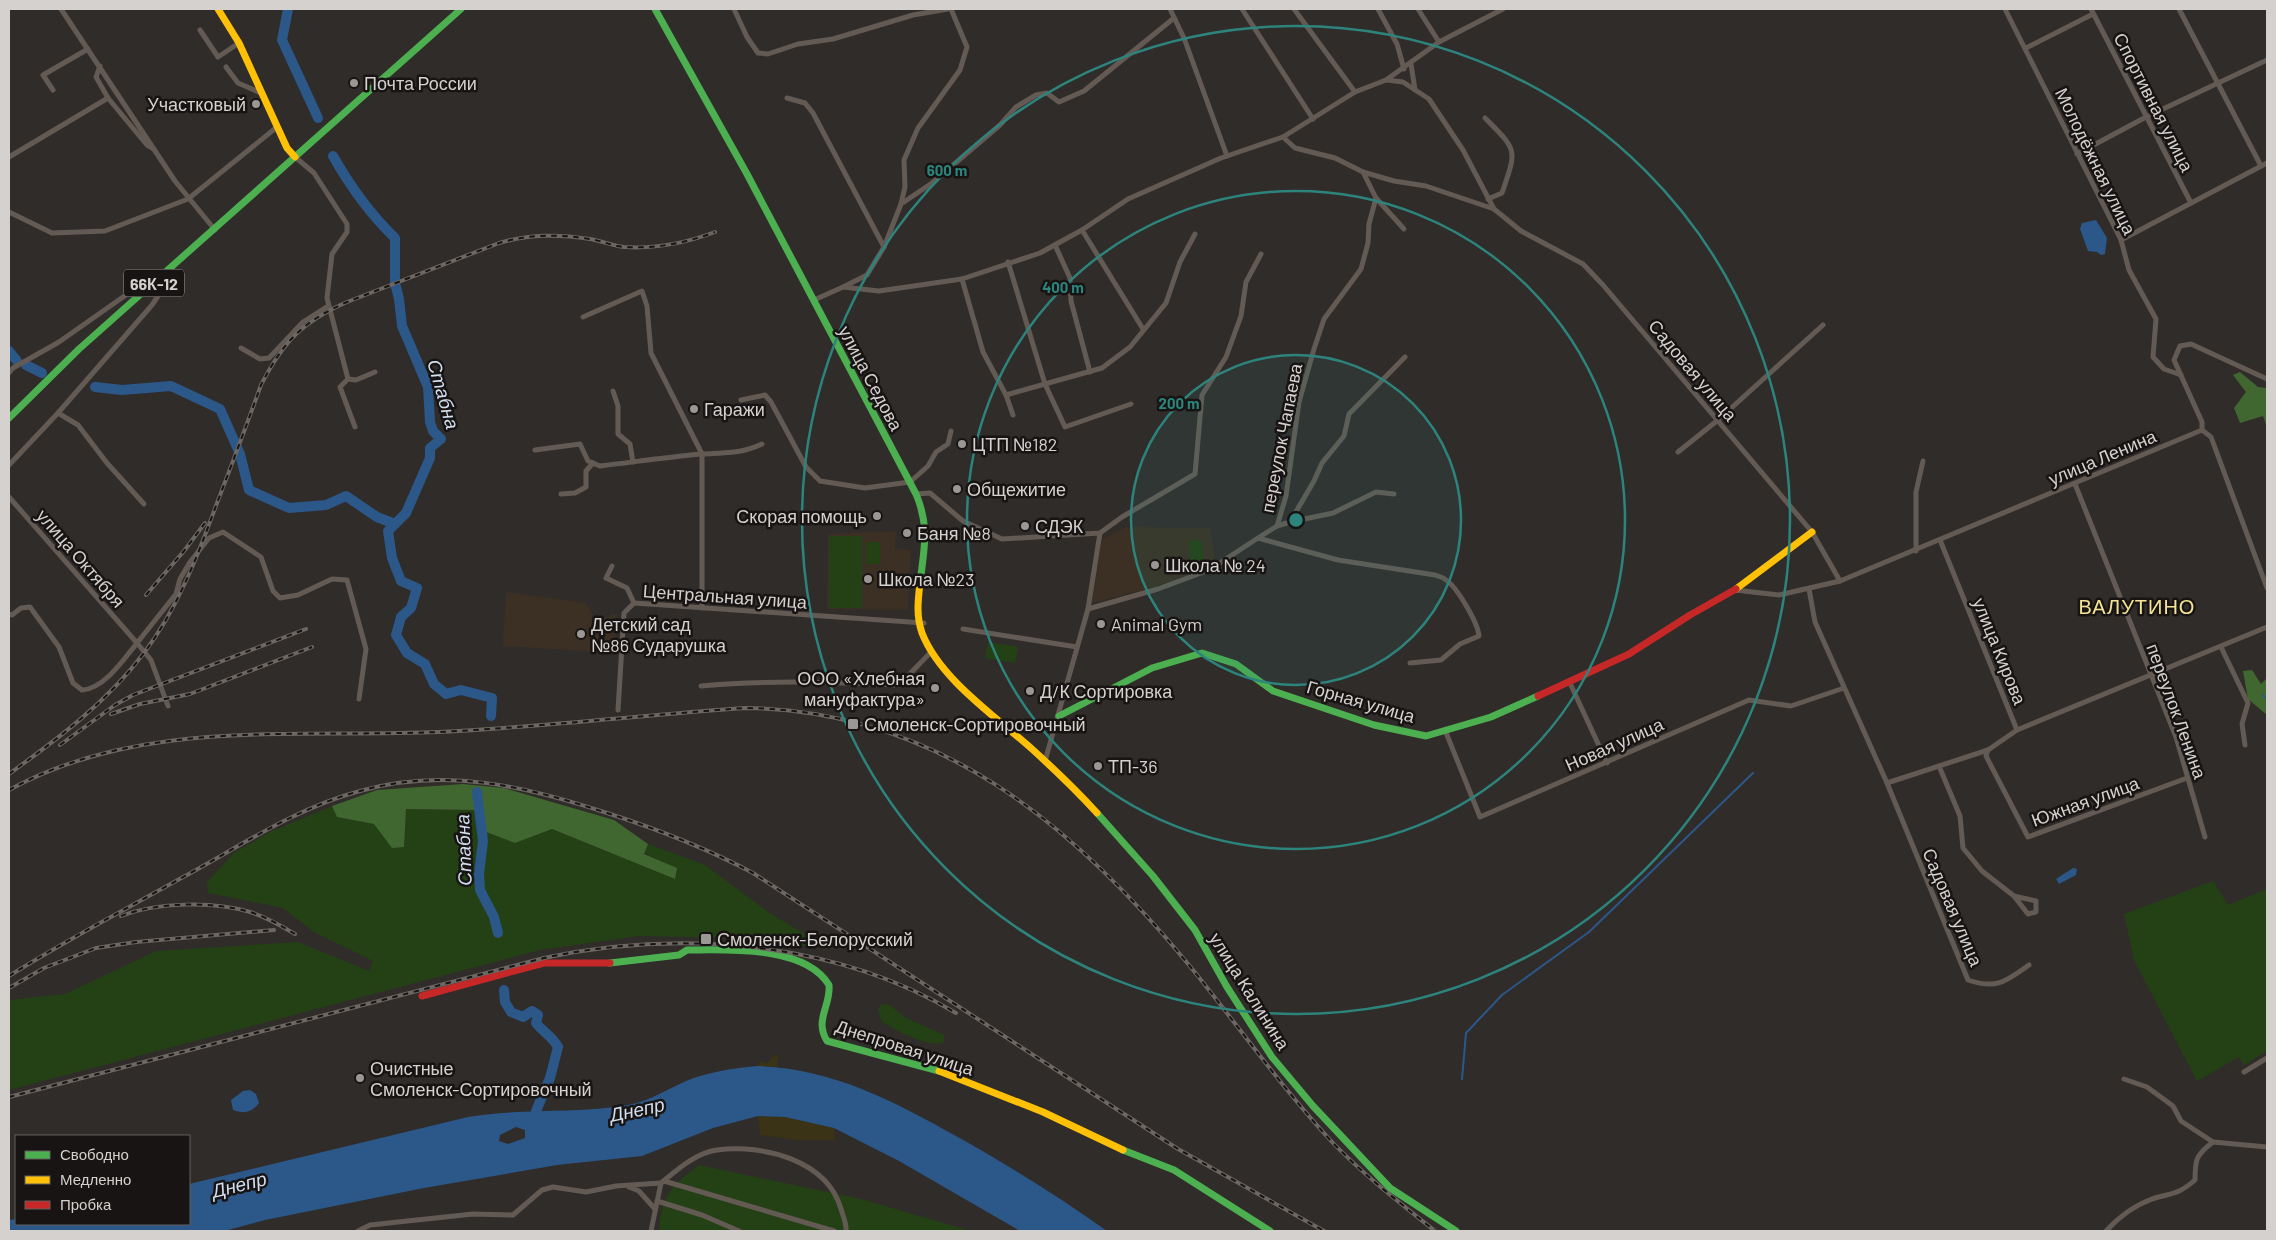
<svg xmlns="http://www.w3.org/2000/svg" width="2276" height="1240" font-family="Barlow,sans-serif">
	<style>
		.education { fill: #3c3024 }
		.green { fill: #244115 }
		.forest { fill: #416730 }
		.sand { fill: #3a3316 }
		.water { fill: #2b5789; fill-rule: evenodd }
		.lines { fill: none; stroke-linecap: round; stroke-linejoin: round }
		.stream { stroke: #2b5789; stroke-width: 2 }
		.river { stroke: #2b5789; stroke-width: 10 }
		.street { stroke: #645a54; stroke-width: 5 }
		.fast { stroke: #4caf50; stroke-width: 7 }
		.slow { stroke: #ffc107; stroke-width: 7 }
		.jam { stroke: #c62828; stroke-width: 7 }
		.rail-casing { stroke: #6d6763; stroke-width: 4 }
		.rail { stroke: #171413; stroke-width: 2; stroke-dasharray: 5.5; stroke-linecap: butt }
		.ring { fill: none; stroke: #2d847d; stroke-width: 2.5 }
		.poi-dot { fill: #9b9795; stroke: #171413; stroke-width: 2 }
		.labels { text-anchor: middle; dominant-baseline: central; stroke-width: 5; stroke-linejoin: round; paint-order: stroke }
		.shield { fill: #171413; stroke: #9c9897; stroke-width: 1 }
		.shield-label { font-size: 16px; font-weight: bold; fill: #d5d1cf }
		.poi-label { font-size: 18px; fill: #d5d1cf; stroke: #171413; text-anchor: start }
		.street-label { font-size: 18px; fill: #d5d1cf; stroke: #171413 }
		.water-label { font-size: 19px; font-style: italic; fill: #d2dff0; stroke: #171413 }
		.quarter-label { font-size: 20px; letter-spacing: 1px; fill: #f5e395; stroke: #171413 }
		.centre { fill: #2d847d; stroke: #171413; stroke-width: 2.5 }
		.ring-label { font-size: 15px; text-anchor: middle; font-weight: bold; fill: #2d847d; stroke: #171413; stroke-width: 5; stroke-linejoin: round; paint-order: stroke }
	</style>
	<rect width="100%" height="100%" fill="#302c2a"/>
	<g class="education">
		<path d="M1125,527L1210,528L1215,560L1207,569L1150,588L1092,603L1102,540Z"/>
		<path d="M896,531L895,549L911,550L908,610L827,609L828,534Z"/>
		<path d="M506,592L586,603L594,617L607,618L611,614H617L615,653L503,646Z"/>
	</g>
	<g class="green">
		<rect x="829" y="536" width="33" height="72"/>
		<path d="M1201,540L1204,562L1191,563L1189,541Z"/>
		<rect x="866" y="542" width="14" height="22"/>
		<path d="M988,642L1018,647L1015,663L985,658Z"/>
		<path d="M332,806L337,817L374,824L404,846L406,809L479,810L515,843L551,829L675,879L676,868L644,853L648,844L705,865L768,912L829,949L736,938L639,936L540,950L9,1090V1000L65,994L156,951L298,942L369,971L373,961L314,932L283,908L208,893L207,882L234,853L270,832Z"/>
		<path d="M2213,881L2228,905L2267,889V1051L2244,1065L2239,1057L2197,1081L2134,960L2124,914Z"/>
		<path d="M881,1004L890,1005L906,1018L944,1035V1042C929,1049 896,1030 882,1022L878,1010Z"/>
		<path d="M699,1165L861,1199L971,1231H659C661,1196 672,1185 699,1165Z"/>
	</g>
	<g class="forest">
		<path d="M2240,372L2258,387L2267,388V427L2263,416L2240,423L2234,408L2246,392L2233,375Z"/>
		<path d="M2252,670L2261,684L2267,678V715L2248,699L2243,671Z"/>
		<path d="M463,784L504,788L614,820L648,844L644,854L677,868L675,879L552,829L515,843L481,830L479,810L406,809L404,847L392,848L374,824L337,817L332,806L377,790Z"/>
	</g>
	<g class="sand">
		<path d="M774,1055H778L777,1067L758,1066L760,1061L768,1063Z"/>
		<path d="M758,1116L785,1117L834,1128L835,1140H798L760,1135Z"/>
	</g>
	<g class="water">
		<path d="M2096,220L2107,238L2105,254L2101,255L2097,252L2088,251L2080,229L2082,223Z"/>
		<path d="M2073,868L2077,869L2076,875L2059,884L2056,879Z"/>
		<path d="M758,1066C831,1068 894,1101 956,1136C1008,1165 1059,1197 1107,1231H1020L899,1161L834,1128L785,1117L758,1116L713,1128L642,1156L557,1165L424,1188L265,1220L224,1231H9V1220L16,1219V1224H189V1184L468,1117C521,1108 575,1114 628,1105C651,1101 670,1087 691,1079C713,1071 735,1068 758,1066ZM516,1127L525,1130V1138L508,1144L499,1141L500,1135Z"/>
		<path d="M250,1090L256,1094L259,1103C251,1113 244,1114 233,1110L231,1100L243,1091Z"/>
	</g>
	<g class="lines">
		<g class="stream">
			<path d="M2263,695L2267,699"/>
			<path d="M1462,1079L1466,1033L1502,995L1589,932L1753,773"/>
		</g>
		<g class="river">
			<path d="M288,9L282,40L318,118"/>
			<path d="M333,156C350,186 370,214 395,238V283L399,299L402,326L428,387L430,422L433,431L441,439L430,448V458L406,513L388,531L392,558L401,581L417,588L411,608L401,617L396,635L407,653L425,664L434,684L446,694L461,690L492,698L491,716"/>
			<path d="M9,351L17,361"/>
			<path d="M26,365L42,373"/>
			<path d="M95,387L122,390L171,386L220,409L240,454L249,490L289,508L326,505L346,496L377,517L395,524"/>
			<path d="M477,792L483,841L479,874L480,890L494,917L498,933"/>
			<path d="M504,990L505,1002L511,1012L523,1017L532,1011L538,1015L536,1023C543,1032 553,1037 558,1047L550,1078L536,1111L543,1122"/>
		</g>
		<g class="street">
			<path d="M61,9L175,181L215,230"/>
			<path d="M734,9L747,37L758,53L768,54L798,44L833,39L913,15L948,9"/>
			<path d="M1170,9L1184,38L1227,156"/>
			<path d="M1242,9L1313,119"/>
			<path d="M1294,9L1355,92"/>
			<path d="M1378,9L1397,44L1404,69"/>
			<path d="M1418,9L1439,42"/>
			<path d="M2005,9L2121,240L2129,270L2156,319L2153,357L2164,369L2181,375"/>
			<path d="M2091,9L2191,203"/>
			<path d="M2179,9L2261,166"/>
			<path d="M200,30L218,57L239,43"/>
			<path d="M2026,48L2093,14"/>
			<path d="M1411,64L1415,90"/>
			<path d="M100,66L96,77L108,98L147,145L154,149"/>
			<path d="M226,67L238,83L261,93"/>
			<path d="M1387,80L1403,82L1429,99L1463,150L1494,209"/>
			<path d="M53,90L43,75L88,49"/>
			<path d="M787,98L805,103L813,113L884,247"/>
			<path d="M1485,118C1518,151 1517,149 1502,193L1488,199"/>
			<path d="M1283,137L1295,148L1335,158L1363,172L1394,181L1426,186L1494,209L1521,231L1583,264L1603,285L1812,532L1840,581"/>
			<path d="M2077,154L2146,117L2267,60"/>
			<path d="M9,157L108,98"/>
			<path d="M295,157L314,173L347,224V232L332,254L327,298L348,379L340,387L355,427"/>
			<path d="M1376,198L1404,229"/>
			<path d="M901,204L905,187L904,160L918,128L960,70L967,47L951,9"/>
			<path d="M9,212L52,233L105,231L188,199L277,127"/>
			<path d="M1082,230L1143,329"/>
			<path d="M2121,240L2267,163"/>
			<path d="M1055,245L1070,278L1071,301L1090,372"/>
			<path d="M1008,262L1045,384L1065,427L1131,404"/>
			<path d="M962,279L983,352L1006,395L1013,415"/>
			<path d="M843,287L867,275L884,247L901,204L932,183L1000,125L1016,107L1036,95L1047,93L1059,102L1084,91L1174,18"/>
			<path d="M814,300L843,287L879,291L962,279L1040,253L1082,230L1128,199L1221,158L1283,137L1355,92L1386,80L1439,42L1503,9"/>
			<path d="M583,317L642,291L647,306L651,353L702,454V608"/>
			<path d="M241,348L260,359L269,358L303,322L328,306"/>
			<path d="M9,373L13,368L59,342L133,290L152,282L158,290V296L152,305L58,413L9,465"/>
			<path d="M348,379L356,380L375,372"/>
			<path d="M613,391L618,406V434L630,444L633,462"/>
			<path d="M1006,395L1102,368L1130,347L1166,303L1180,262L1195,234"/>
			<path d="M741,400L765,395L771,402L806,467L820,481L865,488L910,482L928,466L936,452L948,444L951,431"/>
			<path d="M58,413L78,425L107,463L144,504"/>
			<path d="M2202,430V422L2174,360L2180,346L2191,344L2267,379"/>
			<path d="M2202,430L2211,437L2267,588"/>
			<path d="M535,450L580,444L588,461L600,466C634,462 667,457 701,454C723,453 741,454 762,444"/>
			<path d="M1678,452L1718,420L1823,325"/>
			<path d="M2075,484L2176,737L2205,837"/>
			<path d="M561,494L575,493L586,487V471L593,463"/>
			<path d="M916,494L930,493L963,521L1002,539L1100,533L1122,517L1195,474L1202,395L1226,357L1241,316L1246,282L1261,254"/>
			<path d="M9,497L137,643L176,594L180,579L190,562L209,538L223,532L261,557L273,591L280,598L298,595L332,579L347,580L366,649L359,699"/>
			<path d="M1290,522L1333,513L1376,492L1394,494"/>
			<path d="M1277,526L1290,522L1314,481L1322,463L1344,436L1349,414L1405,357"/>
			<path d="M1258,538L1277,526L1286,496L1299,402L1314,349L1324,319L1361,269L1368,243L1369,224L1376,198L1363,172"/>
			<path d="M1940,540L2017,730"/>
			<path d="M1916,551V492L1923,461"/>
			<path d="M612,566L606,578L627,588L634,603"/>
			<path d="M1809,589L1815,622L1887,783L1968,980C1997,990 2006,981 2029,965"/>
			<path d="M1735,590L1779,595L1840,581L2202,430"/>
			<path d="M634,603L924,623"/>
			<path d="M1088,609L1100,533"/>
			<path d="M9,614L12,615L21,608L30,607L59,647L73,683L82,690C104,689 124,659 137,643L151,660L168,706"/>
			<path d="M963,629L1077,647"/>
			<path d="M2221,647L2248,703L2242,724L2245,745"/>
			<path d="M1569,681L1607,763"/>
			<path d="M701,686C767,680 833,682 899,685L932,651"/>
			<path d="M618,710L624,613L634,603"/>
			<path d="M1445,730L1480,817L1749,700L1791,706L1844,688"/>
			<path d="M1988,750L1986,756L2028,837L2187,778"/>
			<path d="M1045,761L1088,609L1158,589L1209,570L1258,538L1338,560L1435,575C1438,576 1443,577 1446,580C1457,587 1478,623 1479,636L1460,644L1441,660L1410,663"/>
			<path d="M1939,766L1960,816L1963,848L1982,871L2014,896L2028,914L2036,912V901L2014,896"/>
			<path d="M1887,783L1988,750L2017,730L2267,627"/>
			<path d="M2244,1072L2267,1058"/>
			<path d="M2124,1079L2147,1087L2173,1106L2181,1121L2213,1142L2267,1147"/>
			<path d="M664,1181L834,1231"/>
			<path d="M629,1187L639,1191L655,1209"/>
			<path d="M657,1201L702,1215L739,1231"/>
			<path d="M358,1231L370,1225L473,1214L513,1215L542,1190L553,1187L586,1192L616,1186L661,1183"/>
			<path d="M651,1231L661,1183C677,1170 695,1153 717,1150C763,1144 827,1160 841,1209C843,1216 847,1225 846,1231"/>
			<path d="M2106,1231C2119,1217 2133,1206 2152,1199C2171,1193 2178,1195 2195,1180C2195,1159 2196,1155 2213,1142"/>
		</g>
		<g class="fast">
			<path d="M655,9L747,174L916,494C930,527 924,549 920,583"/>
			<path d="M9,418L79,349L461,9"/>
			<path d="M1059,716L1152,668L1202,653L1236,664L1273,691L1374,725L1426,736L1491,717L1538,696"/>
			<path d="M1097,813L1153,876L1195,930L1227,987L1272,1057L1313,1106L1390,1188L1456,1231"/>
			<path d="M610,963L679,955L687,950C727,950 805,945 829,985C831,1006 814,1020 827,1041L939,1071"/>
			<path d="M1123,1150L1174,1170L1270,1231"/>
		</g>
		<g class="slow">
			<path d="M218,9L239,43L287,148L295,157"/>
			<path d="M920,583C918,600 916,616 922,633C940,679 995,716 1032,749C1054,769 1077,791 1097,813"/>
			<path d="M1736,589L1812,532"/>
			<path d="M939,1071L1043,1112L1123,1150"/>
		</g>
		<g class="jam">
			<path d="M1538,696L1629,654L1690,615L1736,589"/>
			<path d="M422,996L544,963H610"/>
		</g>
		<g class="rail-casing">
			<g id="rail">
				<path d="M146,595L184,551L205,523"/>
				<path d="M111,714L140,704L190,694L312,647"/>
				<path d="M60,745L115,705L133,695L306,629"/>
				<path d="M9,774C59,738 107,702 144,653C178,608 198,555 217,503C232,464 247,424 261,385C283,342 302,322 347,302L499,243C530,234 558,234 590,239C602,241 613,246 624,247C655,249 686,243 715,232"/>
				<path d="M9,790C140,718 295,738 439,732C541,727 643,715 745,708C936,710 1073,824 1189,965C1237,1024 1281,1087 1333,1143C1365,1176 1400,1203 1435,1231"/>
				<path d="M121,916C157,902 213,901 250,912C266,917 280,925 295,934"/>
				<path d="M9,976C66,940 126,909 185,876C242,845 296,808 360,791C446,767 525,786 607,813C657,829 706,848 753,873L1178,1149L1324,1231"/>
				<path d="M9,988L44,968L96,948L136,942L274,930"/>
				<path d="M9,1097L544,958C679,929 836,941 956,1013"/>
			</g>
		</g>
		<use href="#rail" class="rail"/>
	</g>
	<circle cx="1296" cy="520" r="165" fill="#2d847d" fill-opacity=".12"/>
	<g class="ring">
		<circle cx="1296" cy="520" r="165"/>
		<circle cx="1296" cy="520" r="329"/>
		<circle cx="1296" cy="520" r="494"/>
	</g>
	<g class="poi-dot">
		<circle cx="354" cy="83" r="5"/>
		<circle cx="256" cy="104" r="5"/>
		<circle cx="694" cy="409" r="5"/>
		<circle cx="962" cy="444" r="5"/>
		<circle cx="957" cy="489" r="5"/>
		<circle cx="877" cy="516" r="5"/>
		<circle cx="1025" cy="526" r="5"/>
		<circle cx="907" cy="533" r="5"/>
		<circle cx="1155" cy="565" r="5"/>
		<circle cx="868" cy="579" r="5"/>
		<circle cx="1101" cy="624" r="5"/>
		<circle cx="581" cy="634" r="5"/>
		<circle cx="935" cy="688" r="5"/>
		<circle cx="1030" cy="691" r="5"/>
		<rect x="847" y="718" width="12" height="12" rx="2.5"/>
		<circle cx="1098" cy="766" r="5"/>
		<rect x="700" y="933" width="12" height="12" rx="2.5"/>
		<circle cx="360" cy="1078" r="5"/>
	</g>
	<g class="labels">
		<rect class="shield" x="124" y="269.5" width="60" height="27" rx="4"/>
		<g class="shield-label">
			<text x="154" y="283">66К-12</text>
		</g>
		<g class="poi-label">
			<text x="364" y="83">Почта России</text>
			<text x="246" y="104" text-anchor="end">Участковый</text>
			<text x="704" y="409">Гаражи</text>
			<text x="972" y="444">ЦТП №182</text>
			<text x="967" y="489">Общежитие</text>
			<text x="867" y="516" text-anchor="end">Скорая помощь</text>
			<text x="1035" y="526">СДЭК</text>
			<text x="917" y="533">Баня №8</text>
			<text x="1165" y="565">Школа № 24</text>
			<text x="878" y="579">Школа №23</text>
			<text x="591" y="624">Детский сад<tspan x="591" dy="21">№86 Сударушка</tspan></text>
			<text x="1111" y="624">Animal Gym</text>
			<text x="925" y="678" text-anchor="end">ООО «Хлебная<tspan x="925" dy="21">мануфактура»</tspan></text>
			<text x="1040" y="691">Д/К Сортировка</text>
			<text x="864" y="724">Смоленск-Сортировочный</text>
			<text x="1108" y="766">ТП-36</text>
			<text x="717" y="939">Смоленск-Белорусский</text>
			<text x="370" y="1068">Очистные<tspan x="370" dy="21">Смоленск-Сортировочный</tspan></text>
		</g>
		<g class="street-label">
			<text transform="translate(2154 102) rotate(63)">Спортивная улица</text>
			<text transform="translate(2096 161) rotate(64)">Молодёжная улица</text>
			<text transform="translate(1693 370) rotate(50)">Садовая улица</text>
			<text transform="translate(871 378) rotate(62)">улица Седова</text>
			<text transform="translate(1281 438) rotate(-79)">переулок Чапаева</text>
			<text transform="translate(2102 457) rotate(-23)">улица Ленина</text>
			<text transform="translate(81 558) rotate(49)">улица Октября</text>
			<text transform="translate(725 596) rotate(4)">Центральная улица</text>
			<text transform="translate(2000 651) rotate(68)">улица Кирова</text>
			<text transform="translate(1361 701) rotate(16)">Горная улица</text>
			<text transform="translate(2177 711) rotate(70)">переулок Ленина</text>
			<text transform="translate(1614 744) rotate(-24)">Новая улица</text>
			<text transform="translate(2085 801) rotate(-20)">Южная улица</text>
			<text transform="translate(1953 907) rotate(67)">Садовая улица</text>
			<text transform="translate(1250 991) rotate(58)">улица Калинина</text>
			<text transform="translate(905 1047) rotate(18)">Днепровая улица</text>
		</g>
		<g class="water-label">
			<text transform="translate(444 394) rotate(74)">Стабна</text>
			<text transform="translate(463 850) rotate(-92)">Стабна</text>
			<text transform="translate(637 1109) rotate(-12)">Днепр</text>
			<text transform="translate(239 1184) rotate(-14)">Днепр</text>
		</g>
		<g class="quarter-label">
			<text x="2137" y="606">ВАЛУТИНО</text>
		</g>
	</g>
	<circle cx="1296" cy="520" r="8" class="centre"/>
	<g class="ring-label">
		<text x="947" y="176">600 m</text>
		<text x="1063" y="293">400 m</text>
		<text x="1179" y="409">200 m</text>
	</g>
	<rect width="2276" height="1240" fill="none" stroke="#d5d1cf" stroke-width="20"/>
	<rect x="15" y="1135" width="175" height="90" fill="#171413" stroke="#63605e"/>
	<rect x="25" y="1151" width="25" height="8" fill="#4caf50" stroke="#63605e"/>
	<text x="60" y="1160" font-size="15" fill="#d5d1cf">Свободно</text>
	<rect x="25" y="1176" width="25" height="8" fill="#ffc107" stroke="#63605e"/>
	<text x="60" y="1185" font-size="15" fill="#d5d1cf">Медленно</text>
	<rect x="25" y="1201" width="25" height="8" fill="#c62828" stroke="#63605e"/>
	<text x="60" y="1210" font-size="15" fill="#d5d1cf">Пробка</text>
</svg>
